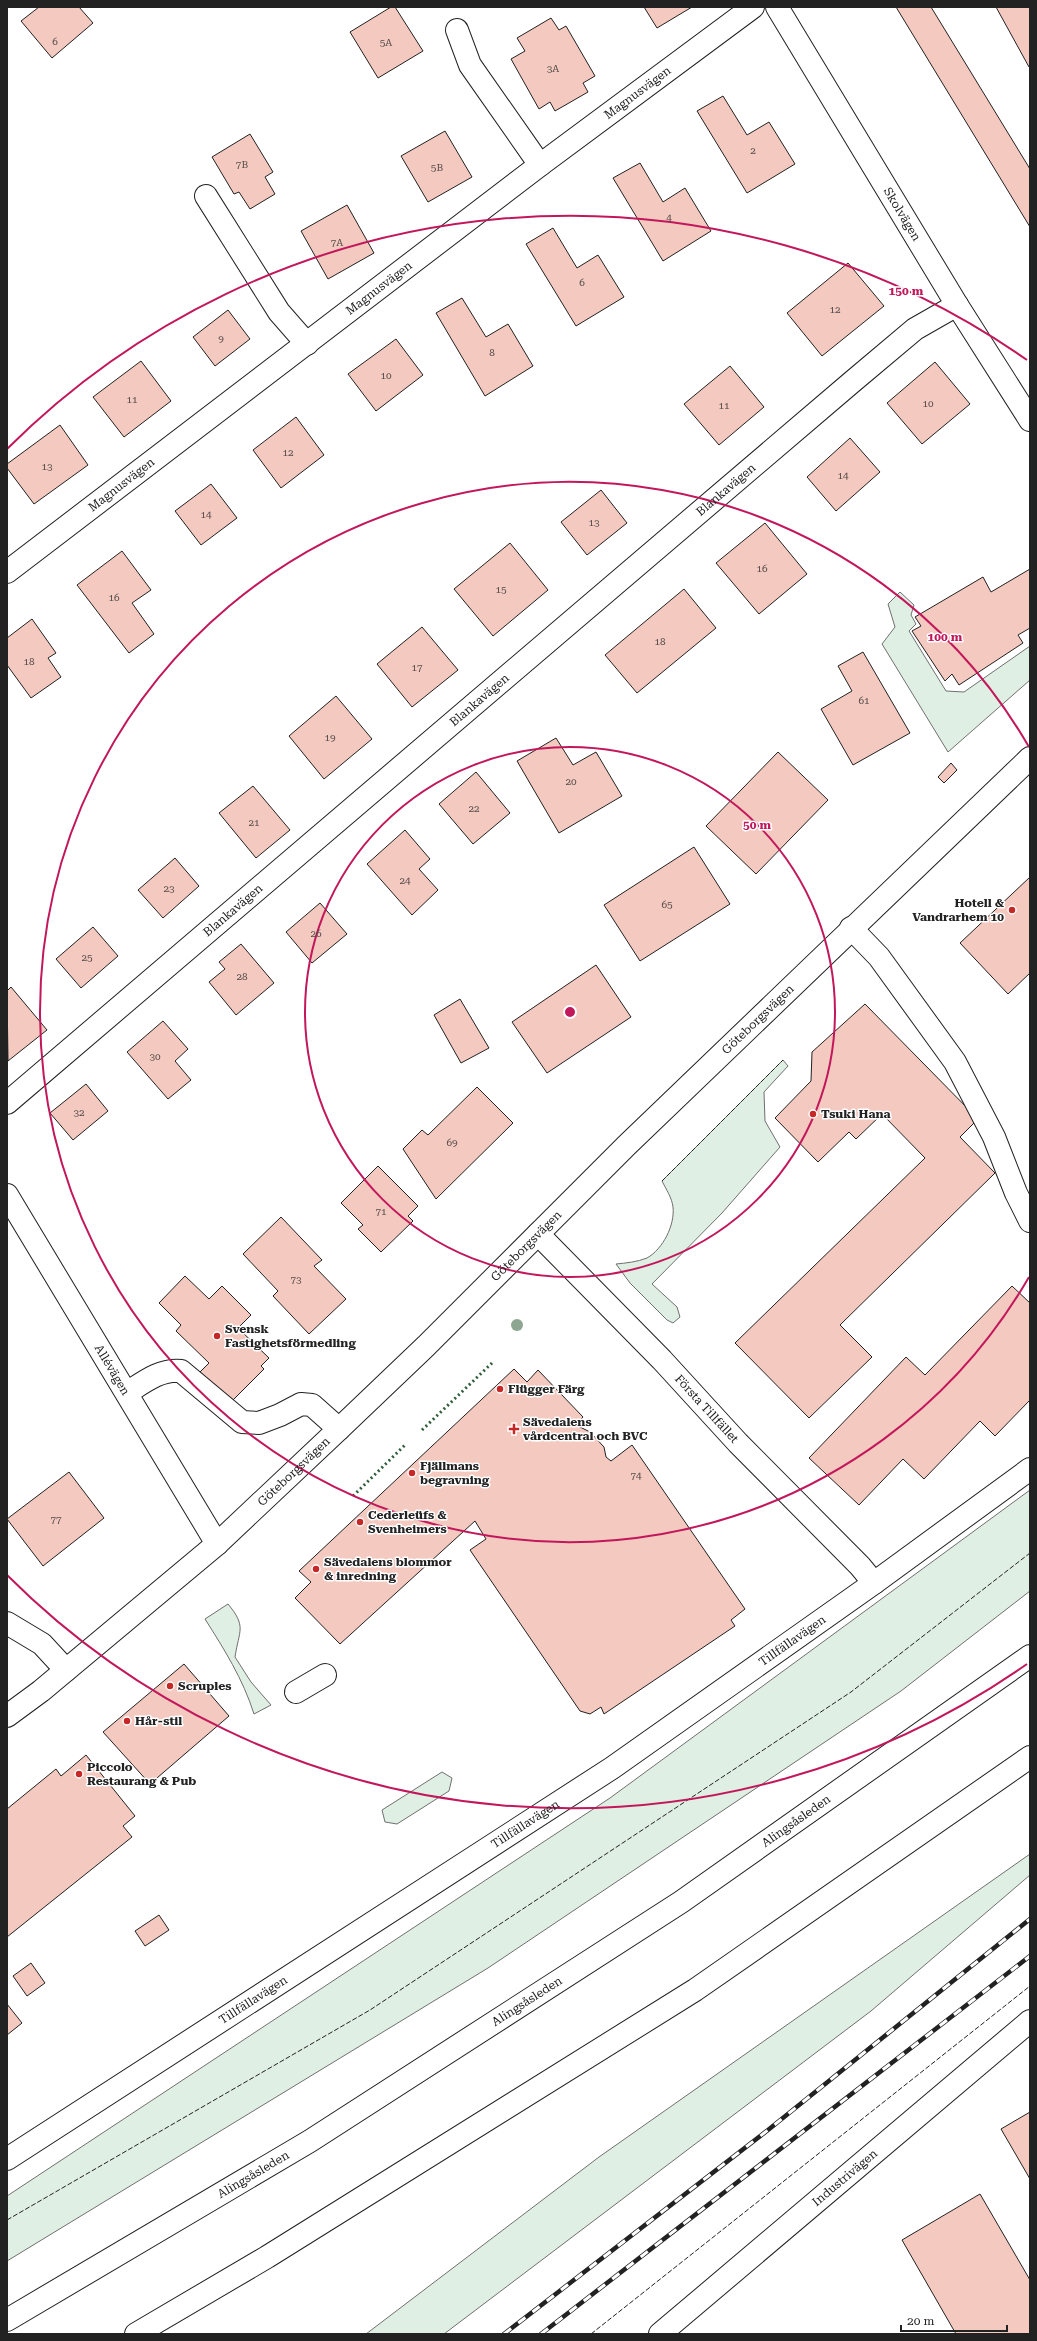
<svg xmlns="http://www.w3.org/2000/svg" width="1037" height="2341" font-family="'Roboto Serif',serif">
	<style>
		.green { fill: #e0efe3; stroke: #6f6f6f }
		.building { fill: #f3c9c0; stroke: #222 }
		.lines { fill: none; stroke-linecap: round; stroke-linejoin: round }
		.minor-casing { stroke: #222; stroke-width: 24 }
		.highway-casing { stroke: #222; stroke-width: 24 }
		.minor { stroke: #fff; stroke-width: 22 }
		.highway { stroke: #fff; stroke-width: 22 }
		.rail-casing { stroke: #222; stroke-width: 4.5 }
		.rail { stroke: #fff; stroke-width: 3; stroke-dasharray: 9; stroke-linecap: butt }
		.hedge { stroke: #2f5e38; stroke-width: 3; stroke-dasharray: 2 3; stroke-linecap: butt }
		.fence { stroke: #222; stroke-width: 1; stroke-dasharray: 5 2; stroke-linecap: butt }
		.tree { fill: #8da692 }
		.ring { fill: none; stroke: #c2185b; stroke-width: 2 }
		.poi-dot { fill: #c62828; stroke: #fff; stroke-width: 1.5 }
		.labels { text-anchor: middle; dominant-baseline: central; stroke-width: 3; stroke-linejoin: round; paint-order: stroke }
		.number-label { font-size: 10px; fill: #564c4a }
		.street-label { font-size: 12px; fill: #222; stroke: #fff }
		.poi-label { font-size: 12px; font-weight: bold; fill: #222; stroke: #fff; text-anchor: start }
		.centre { fill: #c2185b; stroke: #fff; stroke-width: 2 }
		.ring-label { font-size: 12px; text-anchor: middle; font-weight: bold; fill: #c2185b; stroke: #fff; stroke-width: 3; stroke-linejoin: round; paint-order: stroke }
	</style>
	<rect width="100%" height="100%" fill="#fff"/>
	<g class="green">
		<path d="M900,592L914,605L911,615L916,624L909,631L946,691L964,692L1030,646V680L948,752L882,644L895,627L888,604Z"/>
		<path d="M783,1060L788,1066L764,1092L765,1121L780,1147L722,1213L652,1284L677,1307L680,1317L673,1323L667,1320L630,1283L616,1264C626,1263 637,1262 647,1258C663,1249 675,1225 673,1207C672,1198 666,1189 662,1181Z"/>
		<path d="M1030,1490V1591L901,1691L488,1968L7,2261V2196L610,1798Z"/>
		<path d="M228,1604C247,1627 239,1630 235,1657L251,1682L271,1705L254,1714C243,1679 224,1649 205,1619Z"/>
		<path d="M442,1772L452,1778L449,1791L397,1824L385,1822L382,1810Z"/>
		<path d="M1030,1854V1875L871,2011L444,2334H366L599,2157Z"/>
	</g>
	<g class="building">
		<path d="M39,7H79L93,23L52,58L21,21Z"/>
		<path d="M391,7H395L423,51L378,78L350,32Z"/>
		<path d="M644,7H692L657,28Z"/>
		<path d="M896,7H931L1030,169V227Z"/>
		<path d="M996,7H1030V66L1029,67Z"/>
		<path d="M551,18L559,30L566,26L595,76L583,83L588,92L555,111L550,102L539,109L511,59L525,51L517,38Z"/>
		<path d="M723,96L747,135L769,122L795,164L747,193L697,111Z"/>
		<path d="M445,131L472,177L428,202L401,156Z"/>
		<path d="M250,134L273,172L265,177L275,194L250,209L239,192L234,194L212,157Z"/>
		<path d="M640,163L663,202L685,188L711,231L663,261L613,178Z"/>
		<path d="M347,205L374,253L328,279L301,231Z"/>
		<path d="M553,228L577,268L598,255L624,297L576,326L526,244Z"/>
		<path d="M848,263L884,306L822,356L787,313Z"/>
		<path d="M462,298L486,337L508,324L533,366L485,396L436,313Z"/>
		<path d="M228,310L250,339L215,366L193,337Z"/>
		<path d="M396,339L423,375L376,411L348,374Z"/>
		<path d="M141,361L171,401L124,437L93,397Z"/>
		<path d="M935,362L970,404L922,444L887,403Z"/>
		<path d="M730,366L764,407L719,445L684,404Z"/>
		<path d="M296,417L324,455L281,488L253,450Z"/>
		<path d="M60,425L88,465L34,504L7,468V464Z"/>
		<path d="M850,438L880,472L836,511L807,477Z"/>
		<path d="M211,484L237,518L201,545L175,511Z"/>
		<path d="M601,490L627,523L587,555L561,522Z"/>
		<path d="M765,523L807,574L759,614L716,563Z"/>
		<path d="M510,543L548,590L493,636L454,589Z"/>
		<path d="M122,551L151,590L132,603L154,634L129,653L77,585Z"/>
		<path d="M1030,569V628L1018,635L1023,643L959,685L952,674L945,681L912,631L921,626L915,617L983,577L991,592Z"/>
		<path d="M684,589L716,628L637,693L605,655Z"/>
		<path d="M32,619L56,653L48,658L61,677L31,698L7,665V638Z"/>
		<path d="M422,627L458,670L412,707L377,664Z"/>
		<path d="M863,652L910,733L853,765L821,709L852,691L838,666Z"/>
		<path d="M336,696L372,739L324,779L289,736Z"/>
		<path d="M556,738L573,765L596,752L622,796L559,833L517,761Z"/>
		<path d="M778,752L828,800L756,874L706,826Z"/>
		<path d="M951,763L957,770L944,783L938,777Z"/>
		<path d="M476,772L510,813L473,844L439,804Z"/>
		<path d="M253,786L290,830L256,858L219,813Z"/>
		<path d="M405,830L430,859L419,869L438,890L412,915L367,864Z"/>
		<path d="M694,847L730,904L640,961L604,905Z"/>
		<path d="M175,858L199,886L163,918L138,890Z"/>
		<path d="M1030,877V973L1008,994L960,943Z"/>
		<path d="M320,903L347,934L312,963L286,932Z"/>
		<path d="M93,927L118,956L81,988L56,959Z"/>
		<path d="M241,944L274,983L236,1015L209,982L225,969L219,962Z"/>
		<path d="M596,965L631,1017L547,1073L512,1022Z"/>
		<path d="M11,987L47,1030L8,1061L7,991Z"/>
		<path d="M460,999L489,1048L461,1063L434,1015Z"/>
		<path d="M865,1004L978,1119L960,1137L995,1173L840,1325L872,1357L809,1418L735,1343L925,1158L882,1114L856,1139L849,1132L818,1162L775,1118L811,1081L812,1052Z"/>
		<path d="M163,1021L188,1049L175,1061L191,1080L168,1099L127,1052Z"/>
		<path d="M86,1084L108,1111L73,1140L50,1113Z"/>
		<path d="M477,1087L513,1123L436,1199L403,1149L422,1130L428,1135Z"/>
		<path d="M378,1166L418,1206L408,1216L413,1221L381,1252L358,1229L363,1225L341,1203Z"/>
		<path d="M281,1217L322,1260L314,1266L346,1299L309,1334L273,1296L278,1291L243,1254Z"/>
		<path d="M185,1276L209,1299L222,1286L251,1315L238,1328L269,1358L261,1366L264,1369L231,1402L200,1372L209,1363L176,1331L181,1325L159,1303Z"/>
		<path d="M1012,1286L1030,1303V1400L995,1436L980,1421L924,1479L903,1459L859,1505L809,1458L906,1357L925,1375Z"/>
		<path d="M514,1369L527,1382L538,1370L583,1417L576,1425L590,1432L604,1447L606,1457L611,1461L632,1445L745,1609L731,1620L735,1626L604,1714L601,1707L590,1714L580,1711L470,1550L486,1539L475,1521L340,1644L295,1598L311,1582L299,1571Z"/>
		<path d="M69,1472L104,1518L43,1566L7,1519Z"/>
		<path d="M184,1664L229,1716L150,1784L103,1732Z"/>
		<path d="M86,1755L135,1816L123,1826L132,1837L7,1937V1809L56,1769L61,1776Z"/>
		<path d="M159,1915L169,1930L145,1946L135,1931Z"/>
		<path d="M31,1963L45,1983L27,1996L13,1976Z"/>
		<path d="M7,2004L22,2023L7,2035Z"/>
		<path d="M1030,2112V2179L1001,2129Z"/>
		<path d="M980,2194L1030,2280V2334H956L902,2240Z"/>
	</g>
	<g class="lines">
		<g class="minor-casing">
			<g id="minor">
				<path id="s1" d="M777,7L957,305L1030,420"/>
				<path d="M457,30L470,65L540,165"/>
				<path d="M206,196L279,312L307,344"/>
				<path id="s2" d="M7,572L540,165L753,7"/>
				<path d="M851,928L879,957L955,1062L994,1137L1016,1193L1030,1221"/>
				<path id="s3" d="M7,1103L852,382L915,329L957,305"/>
				<path id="s4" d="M7,1195L217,1544"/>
				<path id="s5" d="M538,1234L662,1360L738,1443L860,1566L874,1583"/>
				<path d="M127,1393C144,1382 160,1369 181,1371L242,1422L259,1423L280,1415L301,1404L312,1405L339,1429"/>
				<path d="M7,1623L42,1644L66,1670"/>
				<path d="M296,1692L325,1675"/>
				<path id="s6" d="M7,1716L41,1691L217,1544L339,1429L426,1346L627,1145L1030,758"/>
				<path id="s7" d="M7,2159L612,1768L874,1583L1030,1469"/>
				<path id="s8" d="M660,2334L1030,2021"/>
			</g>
		</g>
		<g class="highway-casing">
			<g id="highway">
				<path id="s9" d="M7,2320L310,2141L681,1902L1030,1656"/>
				<path d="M136,2334L267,2257L695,1990L1030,1757"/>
			</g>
		</g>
		<use href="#minor" class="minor"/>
		<use href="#highway" class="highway"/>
		<g class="rail-casing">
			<g id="rail">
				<path d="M504,2334L768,2130L1030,1919"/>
				<path d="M541,2334L1030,1956"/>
			</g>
		</g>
		<use href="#rail" class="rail"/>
		<g class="hedge">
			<path d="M422,1430L492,1363"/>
			<path d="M353,1496L406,1444"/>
		</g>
		<g class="fence">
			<path d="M662,1181L783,1060"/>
			<path d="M7,2220L370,2010L851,1692L1030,1553"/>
			<path d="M591,2334L1030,1986"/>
		</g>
	</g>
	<circle class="tree" cx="517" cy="1325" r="6"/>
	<g class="ring">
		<circle cx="570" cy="1012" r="265"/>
		<path d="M1029 1277A530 530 0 1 1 1029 747"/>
		<path d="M1027 1664A796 796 0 0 1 7 1575M7 449A796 796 0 0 1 1027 360"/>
	</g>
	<g class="poi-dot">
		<circle cx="1012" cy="910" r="4"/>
		<circle cx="813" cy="1114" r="4"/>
		<circle cx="217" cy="1336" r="4"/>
		<circle cx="500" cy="1389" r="4"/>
		<path d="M512 1423h4v4h4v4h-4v4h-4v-4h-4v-4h4z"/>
		<circle cx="412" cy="1473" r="4"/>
		<circle cx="360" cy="1522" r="4"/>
		<circle cx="316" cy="1569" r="4"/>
		<circle cx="170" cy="1686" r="4"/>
		<circle cx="127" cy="1721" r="4"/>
		<circle cx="79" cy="1774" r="4"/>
	</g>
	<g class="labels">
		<g class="number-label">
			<text x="55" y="41">6</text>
			<text x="386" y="42">5A</text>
			<text x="553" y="68">3A</text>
			<text x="753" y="150">2</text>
			<text x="242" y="164">7B</text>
			<text x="437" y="167">5B</text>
			<text x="669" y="217">4</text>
			<text x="337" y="242">7A</text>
			<text x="582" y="282">6</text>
			<text x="835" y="309">12</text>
			<text x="221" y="338">9</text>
			<text x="492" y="352">8</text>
			<text x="386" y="375">10</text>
			<text x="132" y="399">11</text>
			<text x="928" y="403">10</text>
			<text x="724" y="405">11</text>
			<text x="288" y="452">12</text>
			<text x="47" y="466">13</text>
			<text x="843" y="475">14</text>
			<text x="206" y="514">14</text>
			<text x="594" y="522">13</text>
			<text x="762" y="568">16</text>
			<text x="501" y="589">15</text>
			<text x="114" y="597">16</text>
			<text x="660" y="641">18</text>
			<text x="29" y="661">18</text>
			<text x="417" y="667">17</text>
			<text x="864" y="700">61</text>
			<text x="330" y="737">19</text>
			<text x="571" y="781">20</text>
			<text x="474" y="808">22</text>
			<text x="254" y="822">21</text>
			<text x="405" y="880">24</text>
			<text x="169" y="888">23</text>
			<text x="667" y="904">65</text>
			<text x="316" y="933">26</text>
			<text x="87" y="957">25</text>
			<text x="242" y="976">28</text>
			<text x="155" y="1056">30</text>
			<text x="79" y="1112">32</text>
			<text x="452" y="1142">69</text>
			<text x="381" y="1211">71</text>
			<text x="296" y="1279">73</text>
			<text x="636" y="1475">74</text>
			<text x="56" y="1519">77</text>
		</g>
		<g class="street-label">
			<text stroke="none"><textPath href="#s2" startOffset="792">Magnusvägen</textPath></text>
			<text stroke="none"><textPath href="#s1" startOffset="242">Skolvägen</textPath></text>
			<text stroke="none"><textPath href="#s2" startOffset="468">Magnusvägen</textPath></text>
			<text stroke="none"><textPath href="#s2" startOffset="144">Magnusvägen</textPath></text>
			<text stroke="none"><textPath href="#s3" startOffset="945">Blankavägen</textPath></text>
			<text stroke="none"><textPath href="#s3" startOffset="621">Blankavägen</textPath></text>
			<text stroke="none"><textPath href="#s3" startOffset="297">Blankavägen</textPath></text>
			<text stroke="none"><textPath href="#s6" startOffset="1025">Göteborgsvägen</textPath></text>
			<text stroke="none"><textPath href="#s6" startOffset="701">Göteborgsvägen</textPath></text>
			<text stroke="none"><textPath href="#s4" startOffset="204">Allévägen</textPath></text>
			<text stroke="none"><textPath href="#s5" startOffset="243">Första Tillfället</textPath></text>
			<text stroke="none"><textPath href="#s6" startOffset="377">Göteborgsvägen</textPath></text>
			<text stroke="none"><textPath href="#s7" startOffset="941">Tillfällavägen</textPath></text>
			<text stroke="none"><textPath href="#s9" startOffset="934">Alingsåsleden</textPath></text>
			<text stroke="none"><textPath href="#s7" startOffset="617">Tillfällavägen</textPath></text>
			<text stroke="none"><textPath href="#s7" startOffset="293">Tillfällavägen</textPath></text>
			<text stroke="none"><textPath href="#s9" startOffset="610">Alingsåsleden</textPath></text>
			<text stroke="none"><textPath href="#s9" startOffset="286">Alingsåsleden</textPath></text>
			<text stroke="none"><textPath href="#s8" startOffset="242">Industrivägen</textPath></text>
		</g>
		<g class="poi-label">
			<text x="1004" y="903" text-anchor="end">Hotell &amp;<tspan x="1004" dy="14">Vandrarhem 10</tspan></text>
			<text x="821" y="1114">Tsuki Hana</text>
			<text x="225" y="1329">Svensk<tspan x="225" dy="14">Fastighetsförmedling</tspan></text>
			<text x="508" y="1389">Flügger Färg</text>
			<text x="523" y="1422">Sävedalens<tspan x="523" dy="14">vårdcentral och BVC</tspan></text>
			<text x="420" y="1466">Fjällmans<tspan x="420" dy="14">begravning</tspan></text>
			<text x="368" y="1515">Cederleüfs &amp;<tspan x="368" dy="14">Svenheimers</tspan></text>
			<text x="324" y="1562">Sävedalens blommor<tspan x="324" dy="14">&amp; inredning</tspan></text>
			<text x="178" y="1686">Scruples</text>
			<text x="135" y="1721">Hår-stil</text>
			<text x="87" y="1767">Piccolo<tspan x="87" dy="14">Restaurang &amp; Pub</tspan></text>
		</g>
	</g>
	<circle cx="570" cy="1012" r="6" class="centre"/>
	<g class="ring-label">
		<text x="906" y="295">150 m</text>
		<text x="945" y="641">100 m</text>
		<text x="757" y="829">50 m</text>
	</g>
	<rect width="1037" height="2341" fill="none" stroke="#222222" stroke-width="16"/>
	<path d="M901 2325v6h106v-6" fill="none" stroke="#222222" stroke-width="2"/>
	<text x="907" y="2325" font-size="12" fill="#222222" stroke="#ffffff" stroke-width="3" paint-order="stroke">20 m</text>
</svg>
